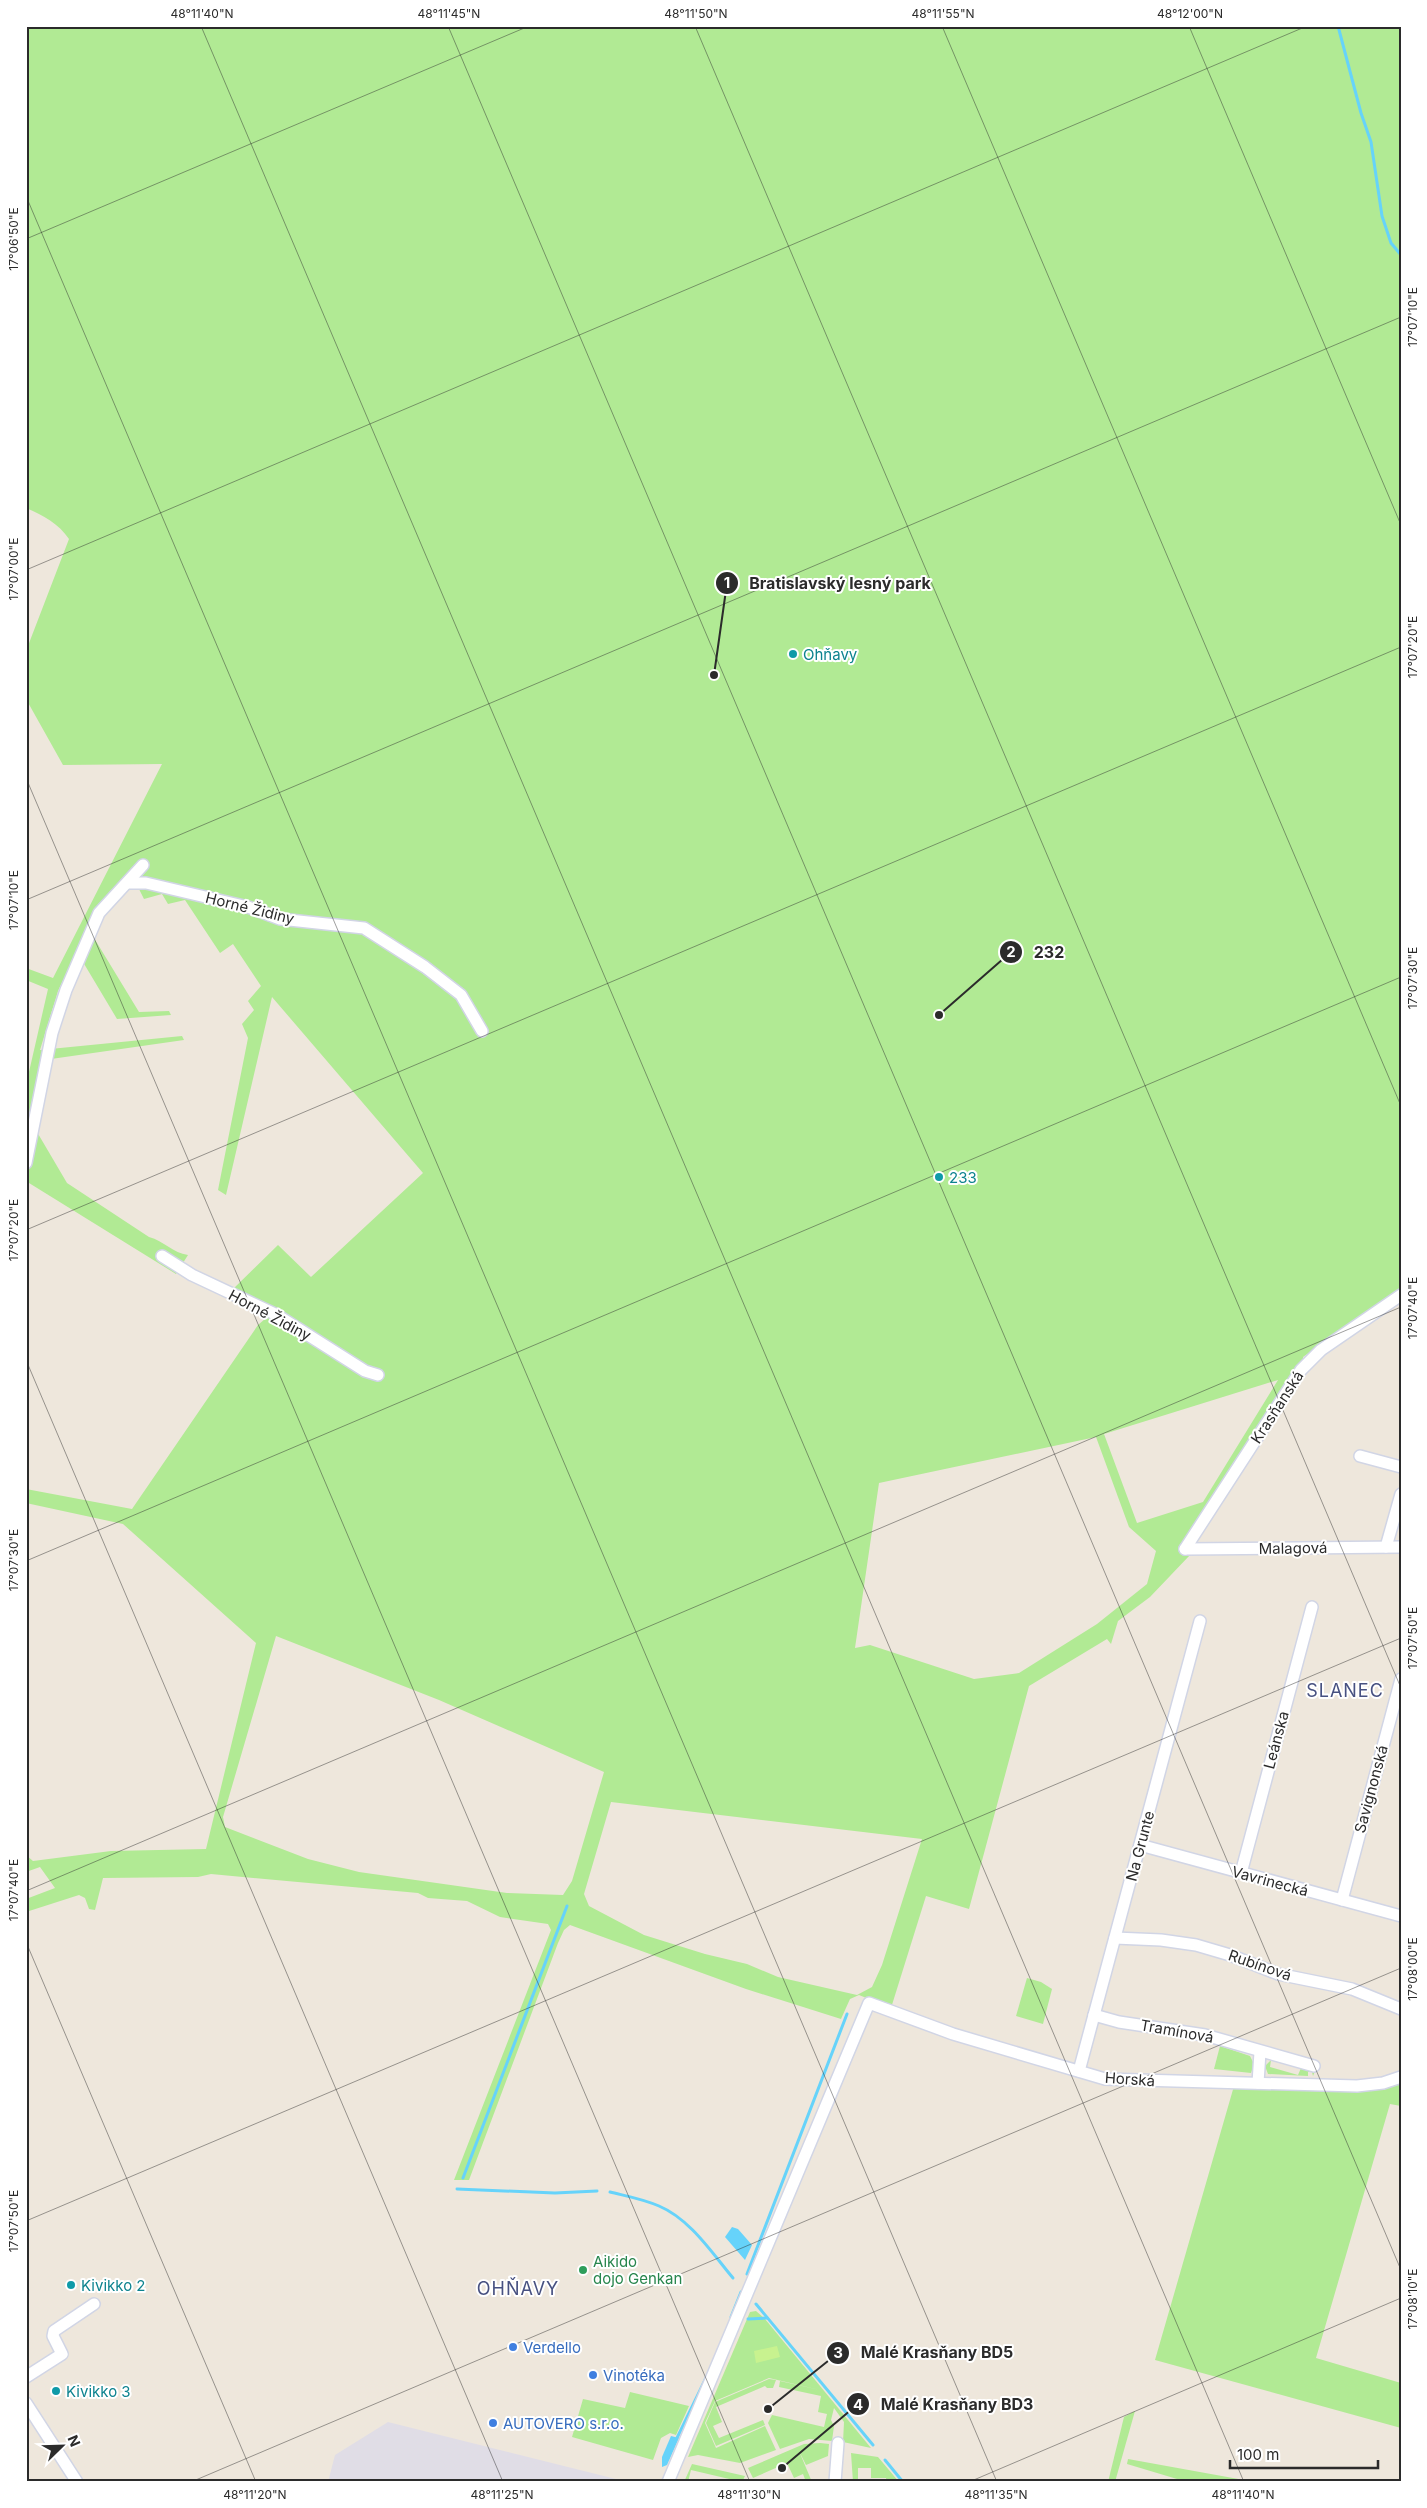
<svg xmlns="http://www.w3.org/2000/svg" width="1427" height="2508" font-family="Inter,sans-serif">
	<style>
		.industrial { fill: #e0dde6 }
		.green { fill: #b1ea94; fill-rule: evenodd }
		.pitch { fill: #c8f28f }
		.water { fill: #66d3fa }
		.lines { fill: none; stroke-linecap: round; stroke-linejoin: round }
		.stream { stroke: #66d3fa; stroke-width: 3 }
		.minor-casing { stroke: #d1d5e5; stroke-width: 14 }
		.minor { stroke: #fff; stroke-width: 11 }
		.ticks { fill: none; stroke: #2b2b2b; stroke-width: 1; stroke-opacity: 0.45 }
		.culture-dot { fill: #0f9aa8; stroke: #fff; stroke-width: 2 }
		.leisure-dot { fill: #2e9e5b; stroke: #fff; stroke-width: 2 }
		.shop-dot { fill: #3f7fe0; stroke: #fff; stroke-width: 2 }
		.labels { text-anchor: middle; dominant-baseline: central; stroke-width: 4; stroke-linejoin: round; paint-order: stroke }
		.culture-label { font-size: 15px; fill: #0d838f; stroke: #fff; text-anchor: start }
		.street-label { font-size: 15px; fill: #2b2b2b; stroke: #fff }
		.leisure-label { font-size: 15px; fill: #27864d; stroke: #fff; text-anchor: start }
		.shop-label { font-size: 15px; fill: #366cbe; stroke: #fff; text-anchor: start }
		.quarter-label { font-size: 18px; letter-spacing: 1px; fill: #475181; stroke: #fff }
		.leader { fill: none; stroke: #2b2b2b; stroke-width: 2 }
		.callout-dot { fill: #2b2b2b; stroke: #fff; stroke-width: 2 }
		.mark-label { font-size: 15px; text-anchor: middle; font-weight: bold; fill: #fff }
		.callout-label { font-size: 16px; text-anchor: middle; font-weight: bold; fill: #2b2b2b; stroke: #fff; stroke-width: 4; stroke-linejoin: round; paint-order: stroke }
		.neatline { fill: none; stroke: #2b2b2b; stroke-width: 2 }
		.ticks-label { font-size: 12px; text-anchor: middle; fill: #2b2b2b }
	</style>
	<rect width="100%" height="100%" fill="#eee7dc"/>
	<path class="industrial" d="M388,2422L628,2482H328L335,2455Z"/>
	<g class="green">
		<path d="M26,26H1401V1288L1303,1357V1361L1261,1421L1179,1552L1190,1555L1150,1597L1118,1621L1111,1644L1107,1639L1029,1686L969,1909L926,1896L891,2008L859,1995L850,1999L841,2019L746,1989L570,1925L564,1930L558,1943L469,2180H454L551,1930L548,1924L500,1917L467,1901L428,1898L418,1893L211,1874L198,1877L103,1878L95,1910L89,1909L85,1898L79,1895L26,1912V1899L55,1888L40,1867L26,1872V1855L33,1861L111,1851L206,1849L256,1643L123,1524L26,1503V1489L132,1509L258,1325L273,1312L231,1291L278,1245L311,1277L423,1173L272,997L226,1195L218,1190L248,1038L242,1024L254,1010L248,1001L261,986L233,944L220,953L185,900L168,904L162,894L144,899L138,887H131L103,917L94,938L139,1012L169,1011L171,1015L117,1019L77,952L58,991L40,1050L182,1036L184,1040L51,1059L37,1132L67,1183L149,1237C164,1241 173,1253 188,1255L176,1274L29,1183L26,1190V1085L48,989L26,980V968L53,978L162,764L63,765L26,699V651L69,539C59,524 43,515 26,508ZM1278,1380L1203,1502L1137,1523L1104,1434ZM1096,1437L1129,1527L1156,1551L1147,1584L1097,1624L1019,1673L974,1679L870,1645L855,1648L879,1483ZM276,1636L439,1700L604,1772L572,1881L563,1895L507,1893L359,1872L308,1859L225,1827L223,1817ZM611,1802L922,1839L882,1965L872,1987L857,1995L778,1977L747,1964L705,1954L644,1935L589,1906L584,1894Z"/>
		<path d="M1027,1978L1041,1982L1052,1989L1043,2024L1016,2016Z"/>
		<path d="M1220,2046L1250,2056L1254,2064L1251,2073L1214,2069Z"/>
		<path d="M1271,2060L1270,2067L1298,2075L1301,2068L1315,2071L1313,2076L1312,2072H1308V2076L1268,2074L1265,2066Z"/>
		<path d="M1401,2081V2106L1390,2104L1316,2358L1401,2383V2428L1155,2360L1234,2086Z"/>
		<path d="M756,2311L765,2319L871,2448L843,2442L844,2422L829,2401L834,2408L831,2420L834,2426L832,2441L809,2439L780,2449L768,2423L772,2415L824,2427L827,2414L818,2412L821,2396L779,2387L780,2381L820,2390L769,2378L715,2401L705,2423L716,2448L765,2426L776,2450L740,2463L698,2455L688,2457L750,2312Z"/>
		<path d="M769,2379L776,2380L773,2388H767L765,2386L716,2407L722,2422L713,2426L719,2438L763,2420L765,2425L716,2446L706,2423L715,2402Z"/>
		<path d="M630,2392L689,2406L676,2435L670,2433L661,2438L653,2460L572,2437L583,2399L625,2408Z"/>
		<path d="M1135,2411L1115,2482H1108L1124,2417Z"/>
		<path d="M820,2443L829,2444L828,2456L806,2465L799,2451L812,2482H806L803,2474L794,2478L787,2463L753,2478L748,2468L804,2444Z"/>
		<path d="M851,2453L878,2457L899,2482H887L886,2478H871V2468H858V2482H853Z"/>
		<path d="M1128,2459L1255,2482H1187L1127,2464Z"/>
		<path d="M692,2464L745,2476L742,2482L691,2470L688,2482H684Z"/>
	</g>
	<path class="pitch" d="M777,2346L780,2357L756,2363L754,2351Z"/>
	<g class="water">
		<path d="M732,2227L738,2229L752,2245L745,2260L725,2237Z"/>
		<path d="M671,2436L679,2438L667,2465L662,2467V2457Z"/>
	</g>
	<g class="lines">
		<g class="stream">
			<path d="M1338,26L1361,113L1371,142L1382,216L1391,243L1401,255"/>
			<path d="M463,2178L567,1906"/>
			<path d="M457,2189L555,2193L597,2191"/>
			<path d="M610,2192C626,2196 643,2199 659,2206C690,2219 712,2253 733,2278"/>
			<path d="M747,2274L847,2014"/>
			<path d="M756,2304L873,2445"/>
			<path d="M731,2317L741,2292"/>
			<path d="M748,2319L767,2318"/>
			<path d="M677,2438L706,2378"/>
			<path d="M885,2460L903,2482"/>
		</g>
		<g class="minor-casing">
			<g id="minor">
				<path d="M128,883H146L248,907L280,919L364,928L425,967L461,995L482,1031"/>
				<path d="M26,1163L52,1033L66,990L99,913L143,865"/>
				<path d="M162,1256L192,1275L275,1314L365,1371L378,1375"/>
				<path d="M1360,1456L1401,1467"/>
				<path d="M1386,1547L1401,1494"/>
				<path d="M1185,1549L1301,1370L1321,1350L1401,1295"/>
				<path d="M1185,1549L1401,1547"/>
				<path d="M1140,1845L1401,1916"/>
				<path d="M1241,1873L1312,1607"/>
				<path d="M1342,1900L1401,1679"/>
				<path d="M1115,1938L1161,1940L1196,1945L1230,1955L1278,1974L1352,1989L1401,2009"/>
				<path d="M1094,2015L1119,2022L1205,2035L1314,2066"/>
				<path d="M1079,2071L1200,1621"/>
				<path d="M1258,2083L1260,2052"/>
				<path d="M26,2377L62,2354L53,2336L54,2331L94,2304"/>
				<path d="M26,2403L77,2482"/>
				<path d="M668,2482L869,2003L953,2034L1105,2079L1357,2086L1383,2083L1401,2077"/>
				<path d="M835,2482L838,2443"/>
			</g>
		</g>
		<use href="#minor" class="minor"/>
	</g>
	<path class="ticks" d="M201,26L1244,2482M448,26L1401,2270M695,26L1401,1688M942,26L1401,1106M1189,26L1401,525M26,196L997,2482M26,239L529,26M26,570L1307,26M26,778L750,2482M26,900L1401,317M26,1230L1401,647M26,1360L503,2482M26,1561L1401,977M26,1891L1401,1307M26,1942L256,2482M26,2221L1401,1638M191,2482L1401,1968M969,2482L1401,2298"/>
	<g class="culture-dot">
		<circle cx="793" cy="654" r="5"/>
		<circle cx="939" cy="1177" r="5"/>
		<circle cx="71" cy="2285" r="5"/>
		<circle cx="56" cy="2391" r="5"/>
	</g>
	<circle class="leisure-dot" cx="583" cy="2270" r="5"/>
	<g class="shop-dot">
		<circle cx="513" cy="2347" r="5"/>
		<circle cx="593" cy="2375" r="5"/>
		<circle cx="493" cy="2423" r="5"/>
	</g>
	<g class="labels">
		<g class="culture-label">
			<text x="803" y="654">Ohňavy</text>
			<text x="949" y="1177">233</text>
			<text x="81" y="2285">Kivikko 2</text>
			<text x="66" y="2391">Kivikko 3</text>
		</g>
		<g class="street-label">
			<text transform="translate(250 908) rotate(14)">Horné Židiny</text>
			<text transform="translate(270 1315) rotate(28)">Horné Židiny</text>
			<text transform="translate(1277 1407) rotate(-57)">Krasňanská</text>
			<text transform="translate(1293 1548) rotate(-1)">Malagová</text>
			<text transform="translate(1276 1740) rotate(-75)">Leánska</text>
			<text transform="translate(1371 1789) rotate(-75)">Savignonská</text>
			<text transform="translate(1140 1846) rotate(-75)">Na Grunte</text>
			<text transform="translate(1270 1881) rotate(15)">Vavrinecká</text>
			<text transform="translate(1260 1965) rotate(19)">Rubínová</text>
			<text transform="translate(1177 2031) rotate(10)">Tramínová</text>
			<text transform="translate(1130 2079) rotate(4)">Horská</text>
		</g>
		<g class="leisure-label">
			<text x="593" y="2261">Aikido<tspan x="593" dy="17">dojo Genkan</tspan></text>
		</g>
		<g class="shop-label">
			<text x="523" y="2347">Verdello</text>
			<text x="603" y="2375">Vinotéka</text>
			<text x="503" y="2423">AUTOVERO s.r.o.</text>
		</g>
		<g class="quarter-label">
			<text x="1345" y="1690">SLANEC</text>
			<text x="518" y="2288">OHŇAVY</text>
		</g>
	</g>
	<path class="leader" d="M714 675L727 583M939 1015L1011 952M768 2409L838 2353M782 2468L858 2404"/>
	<g class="callout-dot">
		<circle cx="714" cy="675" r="5"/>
		<circle cx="939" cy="1015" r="5"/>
		<circle cx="768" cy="2409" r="5"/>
		<circle cx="782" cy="2468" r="5"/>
		<circle cx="727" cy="583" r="12"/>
		<circle cx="1011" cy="952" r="12"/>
		<circle cx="838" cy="2353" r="12"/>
		<circle cx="858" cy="2404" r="12"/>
	</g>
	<g class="mark-label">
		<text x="727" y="588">1</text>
		<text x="1011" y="957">2</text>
		<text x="838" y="2358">3</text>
		<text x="858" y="2410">4</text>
	</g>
	<g class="callout-label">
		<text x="840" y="589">Bratislavský lesný park</text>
		<text x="1049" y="958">232</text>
		<text x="937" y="2358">Malé Krasňany BD5</text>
		<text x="957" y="2410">Malé Krasňany BD3</text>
	</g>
	<rect width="1427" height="2508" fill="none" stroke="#ffffff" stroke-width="55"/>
	<g transform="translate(62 2446) rotate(67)" stroke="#ffffff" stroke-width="4" paint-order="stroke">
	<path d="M0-4L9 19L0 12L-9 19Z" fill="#2b2b2b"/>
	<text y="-8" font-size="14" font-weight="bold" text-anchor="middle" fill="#2b2b2b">N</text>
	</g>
	<path d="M1230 2460v8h148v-8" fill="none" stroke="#2b2b2b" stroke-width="2.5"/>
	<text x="1237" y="2460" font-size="15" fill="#2b2b2b" stroke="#ffffff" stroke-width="4" paint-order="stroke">100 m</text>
	<rect x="28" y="28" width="1372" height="2452" class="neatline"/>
	<g class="ticks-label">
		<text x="202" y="18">48°11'40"N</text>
		<text x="449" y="18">48°11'45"N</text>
		<text x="696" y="18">48°11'50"N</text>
		<text x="943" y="18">48°11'55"N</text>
		<text x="1190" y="18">48°12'00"N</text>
		<text transform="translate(14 239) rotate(-90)" y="4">17°06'50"E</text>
		<text transform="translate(1413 317) rotate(-90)" y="4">17°07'10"E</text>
		<text transform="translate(14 569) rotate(-90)" y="4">17°07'00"E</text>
		<text transform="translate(1413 647) rotate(-90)" y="4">17°07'20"E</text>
		<text transform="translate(14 900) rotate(-90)" y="4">17°07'10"E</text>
		<text transform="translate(1413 978) rotate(-90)" y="4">17°07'30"E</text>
		<text transform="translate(14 1230) rotate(-90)" y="4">17°07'20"E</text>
		<text transform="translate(1413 1308) rotate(-90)" y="4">17°07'40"E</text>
		<text transform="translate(14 1560) rotate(-90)" y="4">17°07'30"E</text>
		<text transform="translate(1413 1638) rotate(-90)" y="4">17°07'50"E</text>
		<text transform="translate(14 1890) rotate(-90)" y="4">17°07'40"E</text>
		<text transform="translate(1413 1969) rotate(-90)" y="4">17°08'00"E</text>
		<text transform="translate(14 2221) rotate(-90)" y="4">17°07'50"E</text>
		<text transform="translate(1413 2299) rotate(-90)" y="4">17°08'10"E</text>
		<text x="255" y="2499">48°11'20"N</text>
		<text x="502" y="2499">48°11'25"N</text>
		<text x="749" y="2499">48°11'30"N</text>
		<text x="996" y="2499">48°11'35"N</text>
		<text x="1243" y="2499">48°11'40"N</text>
	</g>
</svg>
